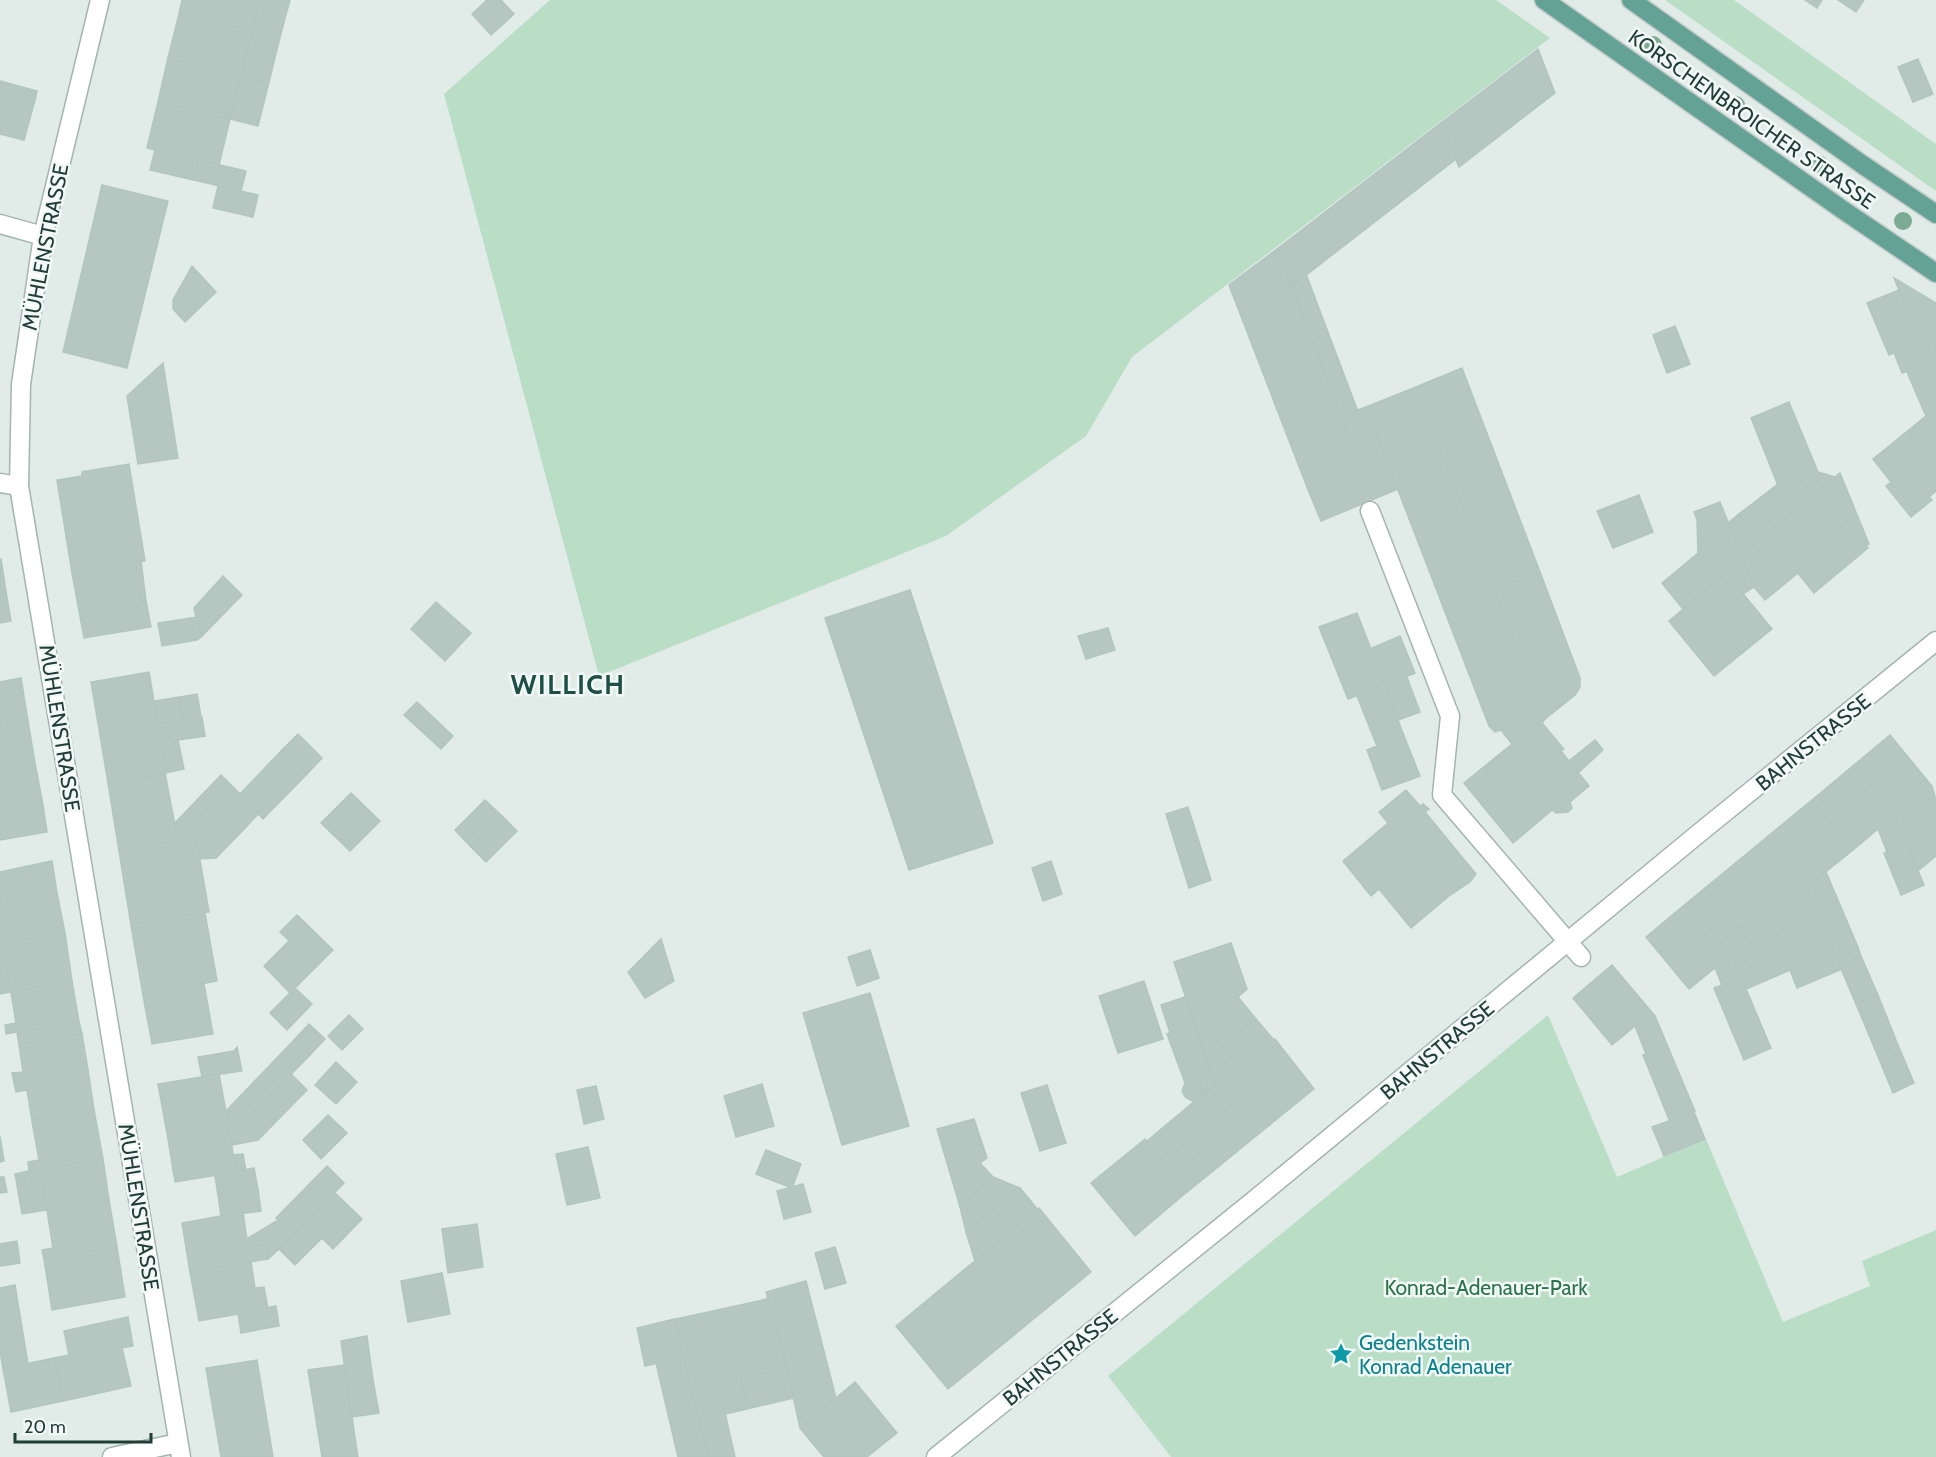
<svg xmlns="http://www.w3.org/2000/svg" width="1936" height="1457" font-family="Cabin,sans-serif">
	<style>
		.green { fill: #baddc6 }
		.building { fill: #b6c7c1; stroke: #b3c5bf; stroke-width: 1.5 }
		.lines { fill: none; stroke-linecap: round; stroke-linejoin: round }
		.minor-casing { stroke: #a4b4af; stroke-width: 21 }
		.major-casing { stroke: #c1c9c7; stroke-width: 21 }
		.minor { stroke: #fff; stroke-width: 18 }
		.major { stroke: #65a296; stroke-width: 18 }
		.tree { fill: #7daa92 }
		.labels { text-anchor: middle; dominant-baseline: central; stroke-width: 5; stroke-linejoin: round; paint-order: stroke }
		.street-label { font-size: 21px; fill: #213d37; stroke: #f2f8f5 }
		.park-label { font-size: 21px; fill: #2b744c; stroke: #f2f8f5 }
		.culture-label { font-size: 21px; fill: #0d838f; stroke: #f2f8f5; text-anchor: start }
		.district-label { font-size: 27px; font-weight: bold; letter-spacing: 1.5px; fill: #1d4f46; stroke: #f2f8f5 }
	</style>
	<rect width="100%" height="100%" fill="#e1ece8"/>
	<g class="green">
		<path d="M550,0H1496L1550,38L1132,357L1086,436L946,536L599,676L444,94Z"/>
		<path d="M1665,0H1734L1936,144V191Z"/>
		<path d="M1548,1015L1617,1177L1706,1139L1783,1322L1870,1286L1862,1261L1936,1230V1457H1171L1108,1376Z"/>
	</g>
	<g class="building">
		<path d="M182,0H260L252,31L179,14Z"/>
		<path d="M260,0H290L280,37L252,31Z"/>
		<path d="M487,0H501L514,14L491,35L472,14Z"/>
		<path d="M1805,0H1822L1817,8Z"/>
		<path d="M1838,0H1864L1856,12Z"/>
		<path d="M179,14L252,31L241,75L168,58Z"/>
		<path d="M252,31L280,37L269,82L241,75Z"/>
		<path d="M1538,49L1555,93L1459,167L1441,123Z"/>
		<path d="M168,58L241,75L230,119L158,102Z"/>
		<path d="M1918,59L1933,94L1913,102L1898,67Z"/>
		<path d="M241,75L269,82L258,126L230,119Z"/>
		<path d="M0,81L37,91L35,100L0,92Z"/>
		<path d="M0,92L35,100L24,140L0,134Z"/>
		<path d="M158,102L230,119L219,165L147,148Z"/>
		<path d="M1441,123L1456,159L1292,286L1277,249Z"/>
		<path d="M155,150L199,160L194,180L150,170Z"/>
		<path d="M199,160L246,171L241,191L194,180Z"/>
		<path d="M102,185L168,201L127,368L63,352Z"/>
		<path d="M218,186L258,195L253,217L213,208Z"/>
		<path d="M1277,249L1341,416L1288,438L1229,285Z"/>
		<path d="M192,266L216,292L185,322L173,309V300Z"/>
		<path d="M1306,274L1357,409L1341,416L1292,286Z"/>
		<path d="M1894,278L1936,303V361H1934L1925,340L1921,341Z"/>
		<path d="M1899,290L1921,341L1889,355L1867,303Z"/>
		<path d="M1675,326L1690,364L1667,373L1653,335Z"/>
		<path d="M1925,340L1934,361L1902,373L1894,353Z"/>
		<path d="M1934,361L1936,365V408L1926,416L1906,370Z"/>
		<path d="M163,363L178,458L138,464L127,396Z"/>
		<path d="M1462,368L1540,572L1494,589L1416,387Z"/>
		<path d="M1416,387L1543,715L1501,730L1495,732L1489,726L1366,407Z"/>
		<path d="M1789,402L1818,472L1779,488L1751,418Z"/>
		<path d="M1366,407L1386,460L1362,470L1341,416Z"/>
		<path d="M1936,408V491L1929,497L1932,500L1911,517L1886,486L1891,482L1873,459Z"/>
		<path d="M1341,416L1362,470L1309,492L1288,438Z"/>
		<path d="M1386,460L1398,489L1321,521L1309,492Z"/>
		<path d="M129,464L145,561L72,573L57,480L82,476V472Z"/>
		<path d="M1818,472L1835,477L1814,495L1800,480Z"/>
		<path d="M1840,473L1869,544L1866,546L1820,489Z"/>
		<path d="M1800,480L1814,495L1760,541L1739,514L1778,484L1779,488Z"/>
		<path d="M1820,489L1868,548L1814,593L1766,534Z"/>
		<path d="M1639,495L1653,532L1613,548L1597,511Z"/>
		<path d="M1720,502L1754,587L1743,594L1726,573L1683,609L1662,583L1698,553L1697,520L1694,512Z"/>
		<path d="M1739,514L1760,540L1750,548L1742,538L1736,542L1728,523Z"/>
		<path d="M1767,535L1798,573L1765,600L1754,587L1736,542L1742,538L1750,548Z"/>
		<path d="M1,559L6,591L0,593V560Z"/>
		<path d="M141,561L146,601L142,602L135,562Z"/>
		<path d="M135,562L142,602L146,601L151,627L84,638L72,573Z"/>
		<path d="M1540,572L1580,678V687L1575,695L1545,719L1494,589Z"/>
		<path d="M1726,573L1772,629L1714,676L1669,621Z"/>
		<path d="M223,576L242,595L201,637L194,608Z"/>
		<path d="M910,590L993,843L909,870L825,618Z"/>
		<path d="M6,592L11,621L0,623V593Z"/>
		<path d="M436,602L471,633L445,661L411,629Z"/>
		<path d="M1357,613L1385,685L1348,699L1319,627Z"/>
		<path d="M197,617L201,637L197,640L162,646L158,623Z"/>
		<path d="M1108,628L1115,650L1086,659L1078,636Z"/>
		<path d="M1400,636L1415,673L1385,685L1370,649Z"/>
		<path d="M149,672L158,725L100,735L91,682Z"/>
		<path d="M1407,677L1420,712L1398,720L1385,685Z"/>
		<path d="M21,678L28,721L0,726V682Z"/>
		<path d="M1385,685L1404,736L1377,746L1357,696Z"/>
		<path d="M197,694L201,717L183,720L179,697Z"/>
		<path d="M179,697L183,720L158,724L154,701Z"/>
		<path d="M417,702L453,736L441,749L404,715Z"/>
		<path d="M1543,715L1545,719L1542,723L1564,749L1561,751L1589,786L1570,802L1572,808L1568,812L1556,813L1552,810L1513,843L1464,783L1512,744L1501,730Z"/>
		<path d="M202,717L205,736L178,740L162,754L165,773L108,783L100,735Z"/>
		<path d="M28,721L35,763L0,769V726Z"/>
		<path d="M298,734L322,758L307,774L282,750Z"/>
		<path d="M1890,735L1932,786L1936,800V856L1919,870L1895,815L1854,765Z"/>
		<path d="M1404,736L1420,776L1382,790L1367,750Z"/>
		<path d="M178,740L184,769L165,773L162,754Z"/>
		<path d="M1595,740L1603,750L1578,773L1569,761Z"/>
		<path d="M282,750L307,774L263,819L240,794Z"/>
		<path d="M35,763L43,805L0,812V769Z"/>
		<path d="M1854,765L1895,815L1924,885L1901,895L1884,853L1887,852L1878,829L1853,850L1812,800Z"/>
		<path d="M165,773L178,841L119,851L108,783Z"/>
		<path d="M221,775L240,794L216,818L197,800Z"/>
		<path d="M1406,790L1420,806L1423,804L1429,809L1425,812L1476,874L1470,882L1449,896L1411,928L1379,889L1371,896L1343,861L1388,823L1379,812Z"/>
		<path d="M351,793L380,821L350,851L321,823Z"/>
		<path d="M240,794L259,813L247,826L227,807Z"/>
		<path d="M197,800L216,818L196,837L178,841L174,824Z"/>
		<path d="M485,800L502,816L471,847L455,830Z"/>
		<path d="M1812,800L1853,850L1807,887L1767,837Z"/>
		<path d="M43,805L47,832L0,840V812Z"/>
		<path d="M227,807L247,826L216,858L199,859L196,837Z"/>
		<path d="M1188,807L1211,880L1189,888L1166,814Z"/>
		<path d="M502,816L517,831L486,862L471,847Z"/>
		<path d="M196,837L209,912L131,925L119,851Z"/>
		<path d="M1767,837L1807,887L1814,904L1755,953L1752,944L1705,888Z"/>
		<path d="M52,861L57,893L0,902V872Z"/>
		<path d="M1051,861L1062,894L1043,901L1032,868Z"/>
		<path d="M1826,872L1858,947L1836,956L1807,887Z"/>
		<path d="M1705,888L1752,944L1755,953L1737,968L1732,956L1688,902Z"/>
		<path d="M57,893L65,933L0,944V902Z"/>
		<path d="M1688,902L1732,956L1771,1048L1744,1060L1714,988L1722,985L1715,968L1689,989L1646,937Z"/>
		<path d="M1814,904L1842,969L1797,988L1790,970L1767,980L1755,953Z"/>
		<path d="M205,913L217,981L143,995L131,925Z"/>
		<path d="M297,915L333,950L316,967L280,932Z"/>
		<path d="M65,933L72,981L11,992L4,953H0V944Z"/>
		<path d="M661,939L674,981L645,998L628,972Z"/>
		<path d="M289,941L316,967L290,993L264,966Z"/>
		<path d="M1231,943L1247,989L1238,997L1256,1019L1222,1047L1237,1065L1214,1084L1174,962Z"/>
		<path d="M1858,947L1861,956L1840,966L1836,956Z"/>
		<path d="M870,950L879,978L857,986L848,957Z"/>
		<path d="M0,953H4L11,992L0,994Z"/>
		<path d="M1755,953L1767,980L1746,989L1737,968Z"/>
		<path d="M1861,956L1878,995L1856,1004L1840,966Z"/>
		<path d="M1612,965L1655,1016L1695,1111L1670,1122L1643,1055L1646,1054L1635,1026L1612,1045L1573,998Z"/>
		<path d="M72,981L79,1022L6,1034L5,1025L16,1023L11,992Z"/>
		<path d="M1144,981L1163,1039L1118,1053L1099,996Z"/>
		<path d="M204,984L213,1034L152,1044L143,995Z"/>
		<path d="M295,988L312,1004L287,1030L270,1013Z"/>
		<path d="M870,993L909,1126L842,1145L803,1013Z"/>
		<path d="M1878,995L1898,1045L1877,1054L1856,1004Z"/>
		<path d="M1185,997L1214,1085L1204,1093L1198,1078L1185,1083L1167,1034L1170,1033L1161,1005Z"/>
		<path d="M349,1015L363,1029L342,1050L328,1036Z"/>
		<path d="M1256,1019L1273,1039H1275L1314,1089L1256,1136L1214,1084L1237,1065L1222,1047Z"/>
		<path d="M79,1022L82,1034L19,1045L17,1032Z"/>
		<path d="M309,1024L325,1039L310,1055L294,1040Z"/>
		<path d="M82,1034L88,1070L14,1083L12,1073L23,1072L19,1045Z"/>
		<path d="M294,1040L310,1055L246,1120L228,1123L226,1111Z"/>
		<path d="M1898,1045L1914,1083L1893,1093L1877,1054Z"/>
		<path d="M237,1047L242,1071L202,1077L198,1057L234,1051Z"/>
		<path d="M336,1062L357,1082L336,1104L315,1085Z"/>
		<path d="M88,1070L94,1110L32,1121L27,1090L16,1092L14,1083Z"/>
		<path d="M219,1074L228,1123L167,1133L158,1084Z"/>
		<path d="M291,1074L307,1090L258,1140L231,1145L228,1123L246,1120Z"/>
		<path d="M1198,1078L1204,1093L1194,1102L1185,1097L1182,1091L1185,1083Z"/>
		<path d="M762,1084L774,1126L736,1137L724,1096Z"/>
		<path d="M1047,1085L1066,1143L1040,1151L1021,1093Z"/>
		<path d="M1214,1085L1256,1136L1207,1176L1166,1125Z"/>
		<path d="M596,1086L604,1119L584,1124L577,1090Z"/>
		<path d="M94,1110L103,1159L29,1171L28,1162L39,1160L32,1121Z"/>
		<path d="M1694,1112L1705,1139L1664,1156L1652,1127Z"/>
		<path d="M328,1115L347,1133L321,1159L303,1140Z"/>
		<path d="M974,1119L987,1158L980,1163L993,1177L960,1207L937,1129Z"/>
		<path d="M228,1123L236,1172L175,1182L167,1133Z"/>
		<path d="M1166,1125L1207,1176L1187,1192L1147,1141Z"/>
		<path d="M0,1136L4,1161L0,1162Z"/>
		<path d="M1145,1139L1187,1192L1135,1236L1091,1183Z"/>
		<path d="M588,1147L600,1198L567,1205L556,1154Z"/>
		<path d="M766,1150L801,1164L792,1188L756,1174Z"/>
		<path d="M243,1154L246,1171L236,1172L233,1155Z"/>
		<path d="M103,1159L109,1200L47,1210L42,1179L31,1181L29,1171Z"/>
		<path d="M327,1166L344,1183L279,1249L268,1259L265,1244L248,1247L247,1239L278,1220L276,1218Z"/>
		<path d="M254,1168L258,1189L218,1195L215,1176Z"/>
		<path d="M29,1171L31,1181L42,1179L47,1210L22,1214L15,1174Z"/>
		<path d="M0,1177H4L7,1192L0,1193Z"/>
		<path d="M993,1177L1020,1188L966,1232L960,1207Z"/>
		<path d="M803,1184L811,1212L784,1219L777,1191Z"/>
		<path d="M1020,1188L1038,1210L975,1261L966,1232Z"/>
		<path d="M258,1189L261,1211L221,1216L218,1195Z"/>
		<path d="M334,1192L362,1219L333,1249L306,1222Z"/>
		<path d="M109,1200L117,1247L44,1259L42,1250L53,1248L47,1210Z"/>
		<path d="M1039,1208L1091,1272L948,1389L896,1326Z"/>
		<path d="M243,1212L248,1247L265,1244L268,1259L190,1272L182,1223Z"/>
		<path d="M306,1222L322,1238L295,1265L279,1249Z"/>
		<path d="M477,1224L483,1267L448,1273L442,1229Z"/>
		<path d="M17,1241L20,1263L0,1266V1244Z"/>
		<path d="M117,1247L125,1297L52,1310L44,1259Z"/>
		<path d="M835,1247L846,1283L825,1289L815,1253Z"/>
		<path d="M251,1262L255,1288L264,1287L268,1309L199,1321L190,1272Z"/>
		<path d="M442,1273L450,1314L408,1322L401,1281Z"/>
		<path d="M806,1281L836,1398L800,1428L784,1355L766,1292Z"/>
		<path d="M15,1285L28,1364L3,1369L0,1351V1288Z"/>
		<path d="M767,1299L775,1322L681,1343L676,1319Z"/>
		<path d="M276,1306L279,1326L241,1333L238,1314Z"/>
		<path d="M128,1317L133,1346L122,1348L131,1386L63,1401L54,1358L69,1355L64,1331Z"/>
		<path d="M675,1319L684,1357L645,1366L637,1328Z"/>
		<path d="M775,1322L786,1368L741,1378L746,1399L723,1404L735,1457H708L680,1344Z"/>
		<path d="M367,1336L373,1380L347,1384L341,1341Z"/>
		<path d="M684,1357L708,1457H678L656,1363Z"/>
		<path d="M54,1358L63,1401L11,1412L3,1369Z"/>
		<path d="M257,1360L273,1457H221L206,1368Z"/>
		<path d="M344,1365L358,1457H322L308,1370Z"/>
		<path d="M786,1368L794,1398L725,1414L723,1404L746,1399L741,1378Z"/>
		<path d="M373,1380L379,1413L352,1417L347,1384Z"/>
		<path d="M855,1382L897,1433L867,1457H824L800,1428Z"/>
	</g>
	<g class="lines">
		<g class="minor-casing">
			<g id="minor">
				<path d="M100,0L43,236L21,384L19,486L181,1457"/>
				<path d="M0,224L43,236"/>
				<path d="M0,483L19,486"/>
				<path d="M1370,511L1450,716L1442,795L1581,957"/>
				<path d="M112,1457L178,1443"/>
				<path d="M936,1457L1252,1202L1698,834L1936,641"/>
			</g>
		</g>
		<g class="major-casing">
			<g id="major">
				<path d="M1544,0L1843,210L1936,273"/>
				<path d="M1631,0L1863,165L1936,214"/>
			</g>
		</g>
		<use href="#minor" class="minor"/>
		<use href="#major" class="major"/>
	</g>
	<g class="tree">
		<circle cx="1653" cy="45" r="9"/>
		<circle cx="1736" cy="105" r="9"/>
		<circle cx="1819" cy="164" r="9"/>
		<circle cx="1903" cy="221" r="9"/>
	</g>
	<defs>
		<g id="sight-bare" transform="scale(1.8)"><path d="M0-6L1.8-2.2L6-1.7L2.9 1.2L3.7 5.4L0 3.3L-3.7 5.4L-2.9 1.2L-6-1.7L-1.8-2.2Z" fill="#0f9aa8" stroke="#f2f8f5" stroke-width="2.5" paint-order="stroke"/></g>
	</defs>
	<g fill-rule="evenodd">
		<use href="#sight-bare" x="1341" y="1354"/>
	</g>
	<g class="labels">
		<g class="street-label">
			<text transform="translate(1752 119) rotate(35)">KORSCHENBROICHER STRASSE</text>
			<text transform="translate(45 247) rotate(-79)">MÜHLENSTRASSE</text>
			<text transform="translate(60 728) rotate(81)">MÜHLENSTRASSE</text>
			<text transform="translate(1813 742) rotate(-39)">BAHNSTRASSE</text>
			<text transform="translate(1437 1050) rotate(-40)">BAHNSTRASSE</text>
			<text transform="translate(139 1207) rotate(81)">MÜHLENSTRASSE</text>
			<text transform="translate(1060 1357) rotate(-39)">BAHNSTRASSE</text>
		</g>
		<g class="park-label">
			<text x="1486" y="1287">Konrad-Adenauer-Park</text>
		</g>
		<g class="culture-label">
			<text x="1359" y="1342">Gedenkstein<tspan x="1359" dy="24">Konrad Adenauer</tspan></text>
		</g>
		<g class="district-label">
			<text x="568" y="684">WILLICH</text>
		</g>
	</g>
	<path d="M15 1433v9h136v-9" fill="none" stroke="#213d37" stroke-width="3"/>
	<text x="24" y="1433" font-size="18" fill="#213d37" stroke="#f2f8f5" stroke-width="4.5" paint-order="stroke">20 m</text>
</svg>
